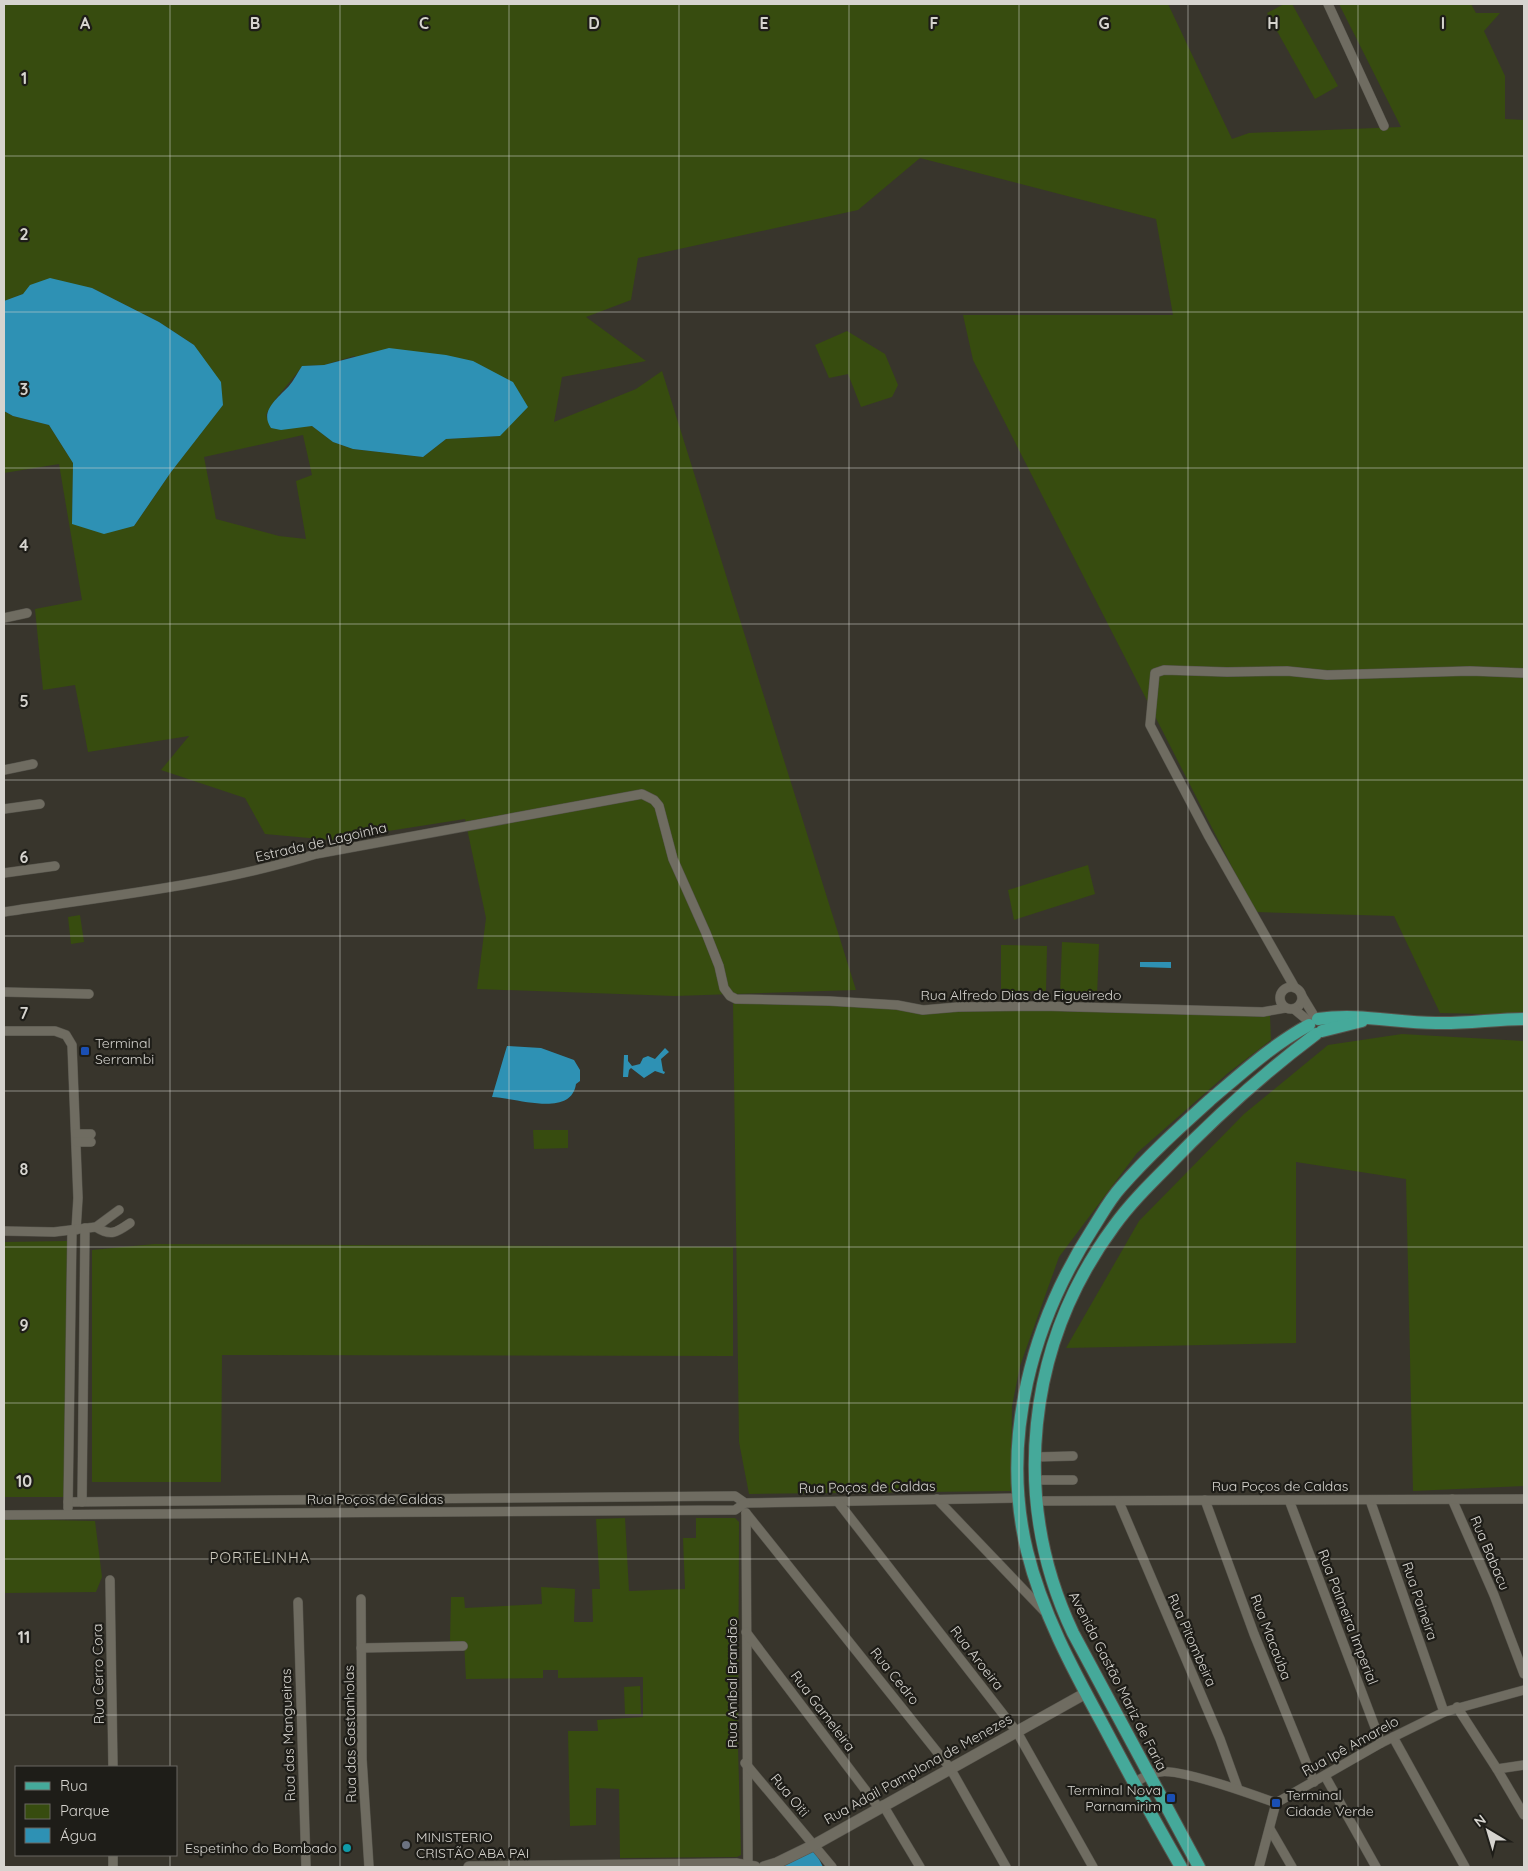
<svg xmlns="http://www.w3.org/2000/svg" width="1528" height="1871" font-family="Quicksand,sans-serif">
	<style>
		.green { fill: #374c0f; fill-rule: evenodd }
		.water { fill: #2e91b4 }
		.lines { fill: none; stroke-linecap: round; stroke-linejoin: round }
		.minor-casing { stroke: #56544c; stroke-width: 10 }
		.secondary-casing { stroke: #56544c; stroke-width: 12 }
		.primary-casing { stroke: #56544c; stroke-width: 14 }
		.minor { stroke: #6f6c61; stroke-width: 9 }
		.secondary { stroke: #6f6c61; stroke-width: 11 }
		.primary { stroke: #45a99a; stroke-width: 12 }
		.grid { fill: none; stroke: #d6d4cf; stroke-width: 1; stroke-opacity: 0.55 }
		.transit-dot { fill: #1a4fb4; stroke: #1e1d18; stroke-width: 2 }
		.worship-dot { fill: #6b7280; stroke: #1e1d18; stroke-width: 2 }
		.culture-dot { fill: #0f9aa8; stroke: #1e1d18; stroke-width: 2 }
		.labels { text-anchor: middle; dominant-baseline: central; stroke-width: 4.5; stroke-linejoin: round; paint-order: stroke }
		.street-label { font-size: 14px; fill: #d6d4cf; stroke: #1e1d18 }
		.poi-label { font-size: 14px; fill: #d6d4cf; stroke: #1e1d18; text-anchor: start }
		.neighbourhood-label { font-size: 15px; letter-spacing: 1px; fill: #cecbbf; stroke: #1e1d18 }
		.grid-label { font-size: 16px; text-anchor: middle; font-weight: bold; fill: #d6d4cf; stroke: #1e1d18; stroke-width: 4.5; stroke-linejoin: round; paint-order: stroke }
	</style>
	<rect width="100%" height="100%" fill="#38352c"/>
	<g class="green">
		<path d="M4,4H1168L1232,139L1249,133L1401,127L1339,4H1471L1476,13H1500L1484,31L1505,76V119L1524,120V1015L1440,1013L1394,916L1255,912L973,360L963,315H1173L1156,219L920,158L858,210L638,258L631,300L586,317L646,361L562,377L554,422L636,389L662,371L856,990L675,996L477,989L486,918L465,819L331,840L265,834L245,798L161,770L189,736L88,752L75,685L43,690L35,609L82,600L59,464L4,473V411L13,416L49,425L73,463L72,524L134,526L171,472L223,404L194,345L159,322L92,288L23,294L4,301ZM354,356L500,436L446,439L423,457L353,449L333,442L312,426L271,428L266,415C274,397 291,383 302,366L324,365ZM303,435L312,475L296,481L306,539L279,536L216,519L204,457Z"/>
		<path d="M1284,4H1292L1338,86L1315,99L1267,13Z"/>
		<path d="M847,331L885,354L898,385L892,397L861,407L848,374L829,378L815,345Z"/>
		<path d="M1088,865L1095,894L1014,920L1008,890Z"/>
		<path d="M80,915L84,942L71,944L68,917Z"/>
		<path d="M1062,942L1099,944L1097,997L1060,995Z"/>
		<path d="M1001,945L1047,946L1046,991H1001Z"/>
		<path d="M733,1001L839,1006L1270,1016L1271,1040L1228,1073L1137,1153L1059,1257L1020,1366L1012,1406L1011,1491L749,1494L739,1442Z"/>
		<path d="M1402,1034L1524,1041V1486L1413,1491L1406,1179L1296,1162V1343L1066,1348L1139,1221L1244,1114L1328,1045Z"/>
		<path d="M533,1130H568V1148L534,1149Z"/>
		<path d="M67,1241L66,1497H4V1242Z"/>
		<path d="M154,1244L733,1247V1356L222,1355L221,1482H92V1250Z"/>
		<path d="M625,1518L629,1591L685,1589L683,1538H696V1518H735L739,1522L738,1748L741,1851V1855L737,1857L620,1858L619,1789L596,1788V1825L570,1826L568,1731H598L597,1720L643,1717V1677L558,1678V1670H543V1678L466,1679L464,1641H450L451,1597H464L465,1608L542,1604L541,1587L575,1589L574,1622H593L592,1589H600L596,1519Z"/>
		<path d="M4,1519L95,1521L102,1577L96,1592L4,1593Z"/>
		<path d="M640,1686L641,1714H625L624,1687Z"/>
	</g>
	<g class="water">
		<path d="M50,278L92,288L159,322L194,345L221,382L223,405L171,472L134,526L104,534L72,524L73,463L49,425L13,416L4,411V301L23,294L30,285Z"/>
		<path d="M389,348L446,355L473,361L513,382L528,407L500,436L446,439L423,457L353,449L333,442L312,426L281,430L271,428C259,411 278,398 289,386C294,380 298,372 302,366L324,365Z"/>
		<path d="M1140,962H1171V968L1140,967Z"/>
		<path d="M507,1046L541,1048L574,1060L580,1070V1081L576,1084C571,1118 518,1098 492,1097Z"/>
		<path d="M665,1048L669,1052L661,1059L663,1071L665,1072L664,1074L655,1071L644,1078L631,1068L629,1070L628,1077H623L624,1055H628V1061L632,1066L640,1064L643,1058L648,1056L655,1059Z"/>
		<path d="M813,1847L823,1867H777Z"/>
	</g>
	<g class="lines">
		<g class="minor-casing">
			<g id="minor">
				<path d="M1328,4L1384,126"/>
				<path d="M4,618L27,613"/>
				<path d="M4,770L33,764"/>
				<path d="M4,809L40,804"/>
				<path d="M4,873L55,866"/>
				<path d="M4,912C108,896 215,885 316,854L642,794L654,800L659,806L673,859L706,933L719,966L724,988L730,996L736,999L829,1001L897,1005L923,1010L958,1007L1042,1006L1263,1012L1285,1008"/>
				<circle cx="1291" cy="998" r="11"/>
				<path d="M1295,988L1208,835L1150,725L1155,673L1164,670L1227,672L1287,671L1327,675L1470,671L1524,673"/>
				<path d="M4,992L89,994"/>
				<path d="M1302,996L1316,1019"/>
				<path d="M1294,1009L1306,1019L1309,1024"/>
				<path d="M4,1031H55L66,1035L72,1045L78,1198L76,1230"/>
				<path d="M76,1134H91"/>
				<path d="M77,1142H91"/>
				<path d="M96,1227C111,1237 117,1232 130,1223"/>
				<path d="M4,1231L54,1232L96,1227L119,1210"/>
				<path d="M1035,1457L1073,1456"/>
				<path d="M1035,1480H1073"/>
				<path d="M937,1499L1044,1611"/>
				<path d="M1452,1499L1494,1595L1524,1674"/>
				<path d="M1205,1500L1254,1634L1314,1782"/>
				<path d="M1289,1500L1381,1743"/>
				<path d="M1370,1500L1444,1712"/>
				<path d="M1036,1501L1524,1499"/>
				<path d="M68,1502L735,1496L745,1503L1020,1498"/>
				<path d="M82,1502L85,1228"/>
				<path d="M838,1502L1017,1732L1093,1867"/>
				<path d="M1119,1502L1220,1739L1238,1789"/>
				<path d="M68,1508L72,1230"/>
				<path d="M746,1513L950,1768L1006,1867"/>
				<path d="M746,1513L748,1865"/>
				<path d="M4,1515L735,1510L745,1503"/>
				<path d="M110,1580L113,1767"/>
				<path d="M361,1599L362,1759L369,1867"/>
				<path d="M298,1602L306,1867"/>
				<path d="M746,1632L879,1808"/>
				<path d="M361,1648L463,1646"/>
				<path d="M1457,1707L1497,1769L1524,1815"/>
				<path d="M1393,1737L1465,1867"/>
				<path d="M745,1763L832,1867"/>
				<path d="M1497,1769L1524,1765"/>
				<path d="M1325,1776L1376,1867"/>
				<path d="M1134,1783C1142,1778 1150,1773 1159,1772C1180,1768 1254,1795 1276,1803L1381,1743L1444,1712L1524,1690"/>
				<path d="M883,1805L920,1867"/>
				<path d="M1270,1829L1292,1867"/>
				<path d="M113,1867V1855"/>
				<path d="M1259,1867L1276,1803"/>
			</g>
		</g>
		<g class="secondary-casing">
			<g id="secondary">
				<path d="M469,1867L736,1864L755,1867"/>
				<path d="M764,1867L777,1863L814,1845L1086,1693"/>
			</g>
		</g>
		<g class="primary-casing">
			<g id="primary">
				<path d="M1318,1019C1361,1013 1395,1023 1436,1023C1466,1024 1495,1019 1524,1019"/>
				<path d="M1322,1031L1362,1021"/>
				<path d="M1181,1867C1154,1820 1128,1772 1102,1723C1072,1668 1042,1612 1027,1551C1000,1439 1032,1322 1093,1228C1102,1214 1110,1199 1121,1187C1148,1156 1179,1128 1210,1100C1242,1073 1272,1045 1309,1025"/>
				<path d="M1199,1867L1073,1633C1010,1500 1026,1345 1114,1226C1129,1205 1148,1186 1167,1167C1215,1117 1260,1076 1316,1034"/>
			</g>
		</g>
		<use href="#minor" class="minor"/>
		<use href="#secondary" class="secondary"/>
		<use href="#primary" class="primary"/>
	</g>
	<path class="grid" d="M170,4V1767M340,4V1867M509,4V1867M679,4V1867M849,4V1867M1019,4V1867M1188,4V1867M1358,4V1867M4,156H1524M4,312H1524M4,468H1524M4,624H1524M4,780H1524M4,936H1524M4,1091H1524M4,1247H1524M4,1403H1524M4,1559H1524M4,1715H1524M170,1855V1867"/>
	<g class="transit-dot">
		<rect x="80" y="1046" width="10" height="10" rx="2.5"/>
		<rect x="1166" y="1793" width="10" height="10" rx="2.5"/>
		<rect x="1271" y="1798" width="10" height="10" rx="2.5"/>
	</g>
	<circle class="worship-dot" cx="406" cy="1845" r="5"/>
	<circle class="culture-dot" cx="347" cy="1848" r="5"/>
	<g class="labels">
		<g class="street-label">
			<text transform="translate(321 842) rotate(-13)">Estrada de Lagoinha</text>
			<text x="1021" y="995">Rua Alfredo Dias de Figueiredo</text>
			<text x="1280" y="1486">Rua Poços de Caldas</text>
			<text transform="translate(867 1487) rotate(-1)">Rua Poços de Caldas</text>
			<text x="375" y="1499">Rua Poços de Caldas</text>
			<text transform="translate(1490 1553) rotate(67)">Rua Babacu</text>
			<text transform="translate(1420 1601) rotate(71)">Rua Paineira</text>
			<text transform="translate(1348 1617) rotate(69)">Rua Palmeira Imperial</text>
			<text transform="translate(1271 1637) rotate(69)">Rua Macaúba</text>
			<text transform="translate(1192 1640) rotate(66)">Rua Pitombeira</text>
			<text transform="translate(977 1658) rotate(52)">Rua Aroeira</text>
			<text transform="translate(98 1674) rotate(-91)">Rua Cerro Cora</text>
			<text transform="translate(895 1676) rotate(51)">Rua Cedro</text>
			<text transform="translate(1118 1681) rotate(63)">Avenida Gastão Mariz de Faria</text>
			<text transform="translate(732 1683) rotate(-90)">Rua Aníbal Brandão</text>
			<text transform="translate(823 1711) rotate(53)">Rua Gameleira</text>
			<text transform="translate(350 1734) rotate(-91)">Rua das Gastanholas</text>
			<text transform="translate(288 1735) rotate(-92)">Rua das Mangueiras</text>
			<text transform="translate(1350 1746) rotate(-29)">Rua Ipê Amarelo</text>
			<text transform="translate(918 1769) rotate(-29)">Rua Adail Pamplona de Menezes</text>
			<text transform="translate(790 1795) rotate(50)">Rua Oiti</text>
		</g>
		<g class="poi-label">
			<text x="95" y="1043">Terminal<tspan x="95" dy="16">Serrambi</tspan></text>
			<text x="1161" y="1790" text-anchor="end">Terminal Nova<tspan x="1161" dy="16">Parnamirim</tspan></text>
			<text x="1286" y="1795">Terminal<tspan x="1286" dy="16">Cidade Verde</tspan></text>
			<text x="416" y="1837">MINISTERIO<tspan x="416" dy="16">CRISTÃO ABA PAI</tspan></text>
			<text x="337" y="1848" text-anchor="end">Espetinho do Bombado</text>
		</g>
		<g class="neighbourhood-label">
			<text x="260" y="1557">PORTELINHA</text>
		</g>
	</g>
	<g class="grid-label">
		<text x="85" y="29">A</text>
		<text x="255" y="29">B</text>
		<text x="424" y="29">C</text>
		<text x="594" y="29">D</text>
		<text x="764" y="29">E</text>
		<text x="934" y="29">F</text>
		<text x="1104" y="29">G</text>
		<text x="1273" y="29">H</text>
		<text x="1443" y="29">I</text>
		<text x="24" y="84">1</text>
		<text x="24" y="240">2</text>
		<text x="24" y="395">3</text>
		<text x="24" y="551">4</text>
		<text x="24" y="707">5</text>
		<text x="24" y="863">6</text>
		<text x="24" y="1019">7</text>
		<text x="24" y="1175">8</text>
		<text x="24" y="1331">9</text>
		<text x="24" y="1487">10</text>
		<text x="24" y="1643">11</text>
	</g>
	<rect width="1528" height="1871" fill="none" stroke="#d6d4cf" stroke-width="10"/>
	<rect x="15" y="1766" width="162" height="90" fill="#1e1d18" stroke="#686661"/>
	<rect x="25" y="1782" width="25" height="8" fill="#45a99a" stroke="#686661"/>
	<text x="60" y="1791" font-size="15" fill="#d6d4cf">Rua</text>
	<rect x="25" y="1804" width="25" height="15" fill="#374c0f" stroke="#686661"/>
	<text x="60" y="1816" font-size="15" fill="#d6d4cf">Parque</text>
	<rect x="25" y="1828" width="25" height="15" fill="#2e91b4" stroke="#686661"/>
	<text x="60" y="1841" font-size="15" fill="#d6d4cf">Água</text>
	<g transform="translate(1488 1831) rotate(322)" stroke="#1e1d18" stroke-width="4" paint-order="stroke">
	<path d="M0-4L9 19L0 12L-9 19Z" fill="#d6d4cf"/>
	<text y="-8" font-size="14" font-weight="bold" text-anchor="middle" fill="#d6d4cf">N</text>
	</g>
</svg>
